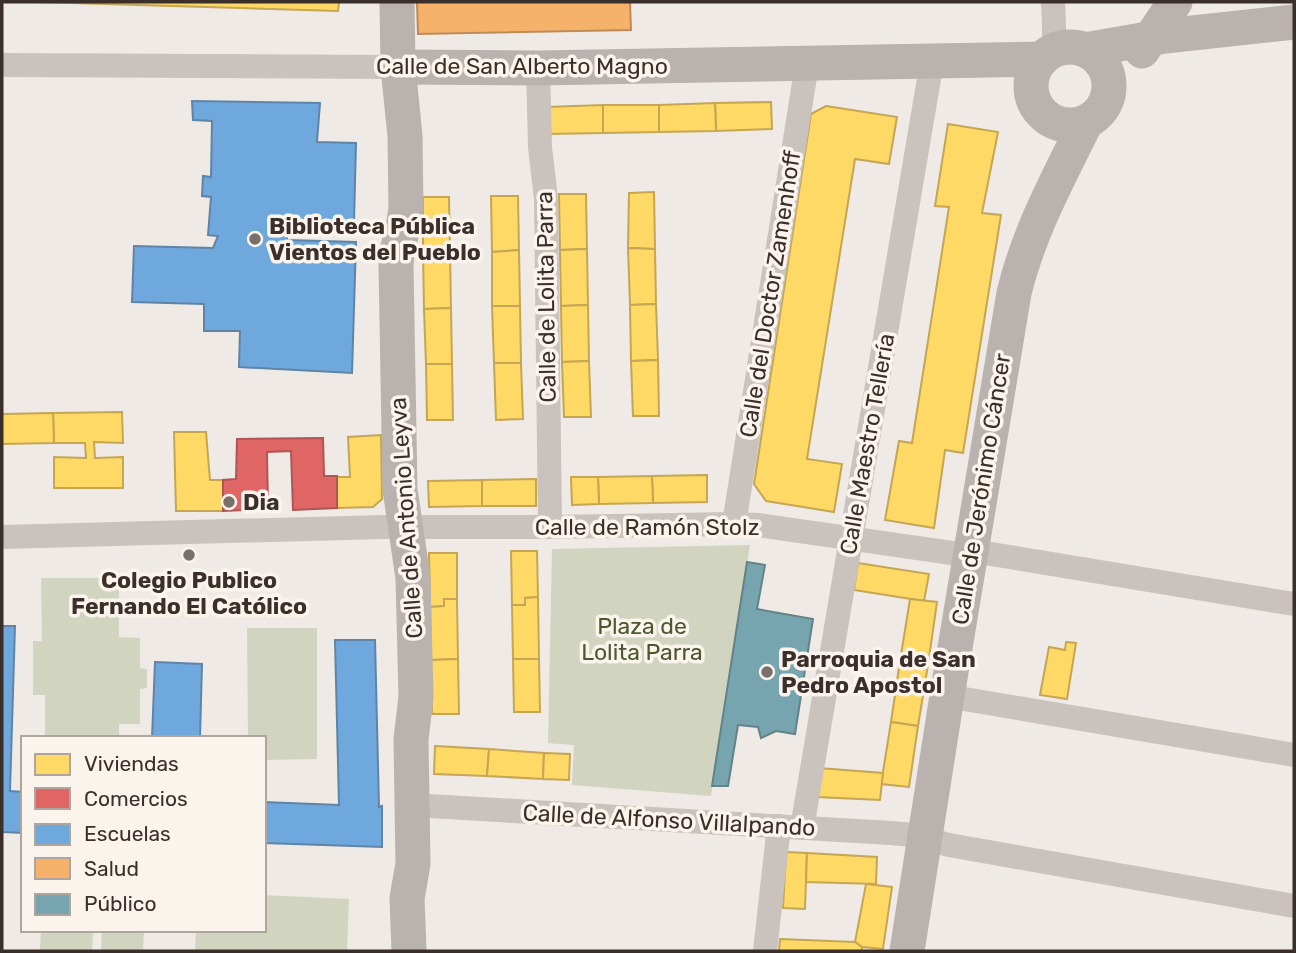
<svg xmlns="http://www.w3.org/2000/svg" width="1296" height="953" font-family="Rubik,sans-serif">
	<style>
		.green { fill: #d1d5bf }
		.homes { fill: #ffd966; stroke: #c4a654; stroke-width: 2 }
		.shops { fill: #e06666; stroke: #ae5654; stroke-width: 2 }
		.schools { fill: #6fa8dc; stroke: #5f84a7; stroke-width: 2 }
		.health { fill: #f6b26b; stroke: #be8b58; stroke-width: 2 }
		.public { fill: #76a5af; stroke: #648287; stroke-width: 2 }
		.lines { fill: none; stroke-linecap: round; stroke-linejoin: round }
		.street { stroke: #c9c2bd; stroke-width: 24 }
		.secondary { stroke: #b9b2ae; stroke-width: 35 }
		.poi-dot { fill: #79706c; stroke: #fbf4ed; stroke-width: 2.5 }
		.labels { text-anchor: middle; dominant-baseline: central; stroke-width: 7; stroke-linejoin: round; paint-order: stroke }
		.street-label { font-size: 23px; fill: #3a2f2b; stroke: #fbf4ed }
		.poi-label { font-size: 23px; font-weight: bold; fill: #3a2f2b; stroke: #fbf4ed; text-anchor: start }
		.park-label { font-size: 23px; fill: #4b582e; stroke: #fbf4ed }
	</style>
	<rect width="100%" height="100%" fill="#efeae5"/>
	<g class="green">
		<path d="M750,545L711,796L572,785L574,745L548,743L552,549Z"/>
		<path d="M41,578H119V637L140,638V668L147,669V688L140,689V724H119V735H45V695H33V641H42Z"/>
		<path d="M247,628H317V759L264,760V738H248Z"/>
		<path d="M264,895L349,899L347,951H195L196,930H264Z"/>
		<path d="M41,930H93L92,951H40Z"/>
		<path d="M102,930H144L143,951H101Z"/>
	</g>
	<g class="homes">
		<path d="M37,2H339L338,11Z"/>
		<path d="M771,102L772,129L716,131L715,103Z"/>
		<path d="M715,103L716,131L659,132V105Z"/>
		<path d="M603,105V133L548,134L547,107Z"/>
		<path d="M603,105H659V132L603,133Z"/>
		<path d="M826,106L897,117L889,164L855,159L807,459L842,464L834,512L766,501L754,484L811,114Z"/>
		<path d="M948,124L998,132L982,213L1001,215L963,453L945,450L934,528L885,520L899,441L912,443L949,207L935,206Z"/>
		<path d="M654,192L655,249L628,248L629,193Z"/>
		<path d="M559,194H586L587,249L560,250Z"/>
		<path d="M491,196H518L519,250L492,252Z"/>
		<path d="M423,197H449L450,252H423Z"/>
		<path d="M628,248L655,249L656,304L630,305Z"/>
		<path d="M587,249L588,305L561,306L560,250Z"/>
		<path d="M519,250L520,306H492V252Z"/>
		<path d="M423,252H450L451,308L424,309Z"/>
		<path d="M656,304L658,360L631,361L630,305Z"/>
		<path d="M588,305L589,361L562,362L561,306Z"/>
		<path d="M492,306H520L521,363H494Z"/>
		<path d="M451,308L452,364H426L424,309Z"/>
		<path d="M658,360L659,416H633L631,361Z"/>
		<path d="M589,361L591,417H564L562,362Z"/>
		<path d="M494,363H521L523,419L496,420Z"/>
		<path d="M426,364H452L453,420H427Z"/>
		<path d="M122,412L123,443L94,442L95,458L123,457V488H54V457L86,458L85,443H54L53,413Z"/>
		<path d="M53,413L54,443L2,444V414Z"/>
		<path d="M174,432H206L210,480H223V511H176Z"/>
		<path d="M381,435L382,499L373,507L337,508V477H350L348,437Z"/>
		<path d="M707,475V502L653,503L652,476Z"/>
		<path d="M652,476L653,503L599,504L598,477Z"/>
		<path d="M571,477H598L599,504L572,505Z"/>
		<path d="M536,479V506H482V480Z"/>
		<path d="M482,480V506L429,507L428,481Z"/>
		<path d="M511,551H537L538,597L525,598V605H512Z"/>
		<path d="M429,553H457V599H444V606L430,607Z"/>
		<path d="M858,563L929,574L924,601L854,590Z"/>
		<path d="M538,597L539,659H513L512,605H525V598Z"/>
		<path d="M444,599H457L458,659L431,660L430,607L444,606Z"/>
		<path d="M910,599L937,602L928,665L900,661Z"/>
		<path d="M1066,642L1076,643L1067,699L1040,695L1049,647L1065,650Z"/>
		<path d="M458,659L459,714H432L431,660Z"/>
		<path d="M513,659H539L540,712H514Z"/>
		<path d="M900,661L928,665L918,726L891,722Z"/>
		<path d="M891,722L918,726L909,787L881,784Z"/>
		<path d="M435,746L489,749L487,776L434,774Z"/>
		<path d="M489,749L544,753L543,779L487,776Z"/>
		<path d="M544,753L570,754L569,780L543,779Z"/>
		<path d="M819,768L883,773L880,800L817,797Z"/>
		<path d="M786,852L807,853L805,909L783,908Z"/>
		<path d="M807,853L877,857L876,884L806,882Z"/>
		<path d="M866,884L892,887L883,949L862,947L855,942Z"/>
		<path d="M780,939L855,942L862,947V951H779Z"/>
	</g>
	<path class="shops" d="M323,438L324,476H337V508L293,510L291,451L267,452L268,509L223,511V480L236,479L237,439Z"/>
	<g class="schools">
		<path d="M192,101L320,103L317,142L356,143L354,222L287,221V240L356,242L352,373L239,367L240,331H204V304L132,302L134,246L213,248L218,236L208,235L211,197L202,196L203,176L211,177L212,121L193,120Z"/>
		<path d="M2,626H15L10,791L23,792V833L2,832Z"/>
		<path d="M335,640H375L379,807L382,806V847L264,843V802L339,805Z"/>
		<path d="M155,662L202,664L200,738H152Z"/>
	</g>
	<path class="health" d="M417,2H630L631,30L418,34Z"/>
	<path class="public" d="M747,562L765,565L757,609L813,619L795,734L776,731L761,738L758,727L738,725L728,786H712Z"/>
	<g class="lines">
		<g class="street">
			<path d="M1053,2L1054,25V50"/>
			<path d="M2,65L398,67"/>
			<path d="M538,68L540,147L546,199L550,527"/>
			<path d="M734,524L807,64"/>
			<path d="M2,537L383,527H550L734,524L758,525L959,554L985,553L1294,604"/>
			<path d="M947,696L1294,755"/>
			<path d="M412,805L891,833L913,835L949,845L1294,906"/>
			<path d="M802,828L932,61"/>
			<path d="M765,951L779,826"/>
		</g>
		<g class="secondary">
			<path d="M397,2L398,67L405,136L406,208L403,228L397,251L396,265L400,489L413,578L416,697L411,739L413,864L407,898L409,951"/>
			<circle cx="1070" cy="86" r="39"/>
			<path d="M1085,50L1165,36L1294,22"/>
			<path d="M1142,51L1175,2"/>
			<path d="M398,67L538,68L1042,59"/>
			<path d="M907,951L947,696L1014,293C1029,231 1058,179 1086,122"/>
		</g>
	</g>
	<g class="poi-dot">
		<circle cx="255" cy="239" r="7"/>
		<circle cx="229" cy="502" r="7"/>
		<circle cx="189" cy="555" r="7"/>
		<circle cx="767" cy="672" r="7"/>
	</g>
	<g class="labels">
		<g class="street-label">
			<text x="522" y="66">Calle de San Alberto Magno</text>
			<text transform="translate(770 294) rotate(-81)">Calle del Doctor Zamenhoff</text>
			<text transform="translate(546 297) rotate(-91)">Calle de Lolita Parra</text>
			<text transform="translate(867 444) rotate(-80)">Calle Maestro Tellería</text>
			<text transform="translate(981 489) rotate(-81)">Calle de Jerónimo Cáncer</text>
			<text transform="translate(406 518) rotate(-94)">Calle de Antonio Leyva</text>
			<text x="647" y="527">Calle de Ramón Stolz</text>
			<text transform="translate(669 820) rotate(3)">Calle de Alfonso Villalpando</text>
		</g>
		<g class="poi-label">
			<text x="269" y="226">Biblioteca Pública<tspan x="269" dy="26">Vientos del Pueblo</tspan></text>
			<text x="243" y="502">Dia</text>
			<text x="189" y="580" text-anchor="middle">Colegio Publico<tspan x="189" dy="26">Fernando El Católico</tspan></text>
			<text x="781" y="659">Parroquia de San<tspan x="781" dy="26">Pedro Apostol</tspan></text>
		</g>
		<g class="park-label">
			<text x="642" y="626">Plaza de<tspan x="642" dy="26">Lolita Parra</tspan></text>
		</g>
	</g>
	<rect width="1296" height="953" fill="none" stroke="#3a2f2b" stroke-width="7"/>
	<rect x="21" y="736" width="245" height="196" fill="#fbf4ed" stroke="#aea59f" stroke-width="2"/>
	<rect x="35" y="754" width="35" height="21" fill="#ffd966" stroke="#aea59f" stroke-width="2"/>
	<text x="84" y="771" font-size="21" fill="#3a2f2b">Viviendas</text>
	<rect x="35" y="788" width="35" height="21" fill="#e06666" stroke="#aea59f" stroke-width="2"/>
	<text x="84" y="806" font-size="21" fill="#3a2f2b">Comercios</text>
	<rect x="35" y="824" width="35" height="21" fill="#6fa8dc" stroke="#aea59f" stroke-width="2"/>
	<text x="84" y="841" font-size="21" fill="#3a2f2b">Escuelas</text>
	<rect x="35" y="858" width="35" height="21" fill="#f6b26b" stroke="#aea59f" stroke-width="2"/>
	<text x="84" y="876" font-size="21" fill="#3a2f2b">Salud</text>
	<rect x="35" y="894" width="35" height="21" fill="#76a5af" stroke="#aea59f" stroke-width="2"/>
	<text x="84" y="911" font-size="21" fill="#3a2f2b">Público</text>
</svg>
